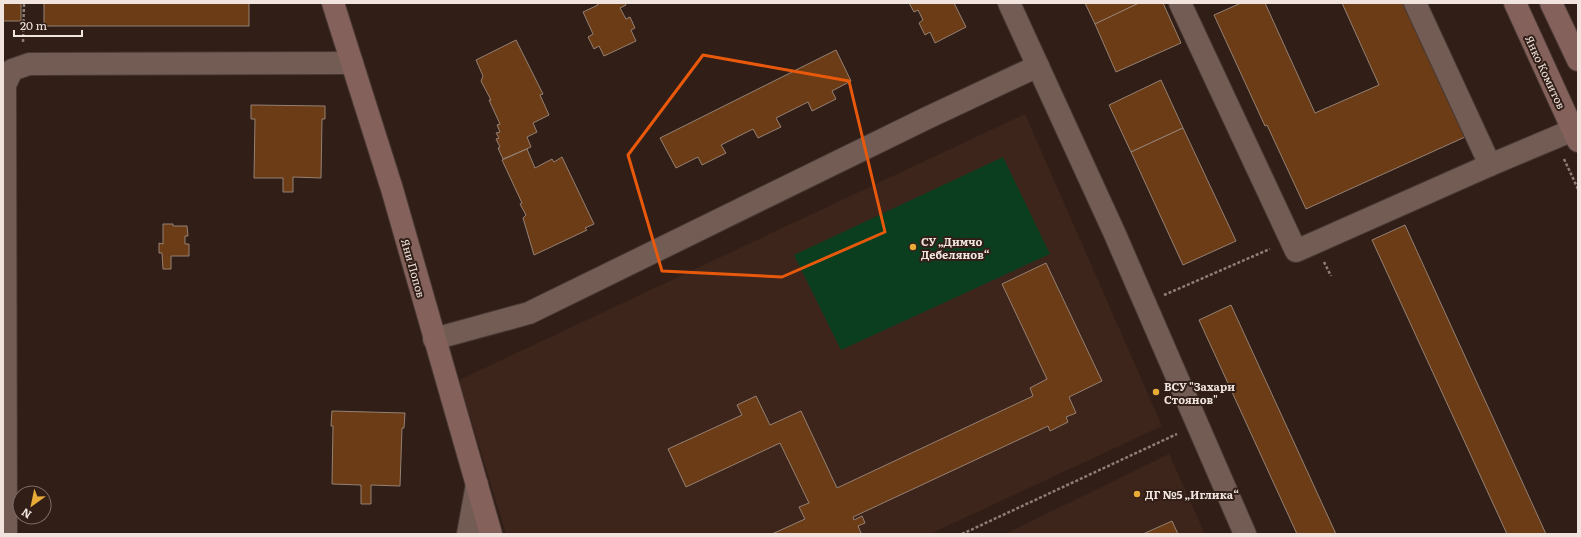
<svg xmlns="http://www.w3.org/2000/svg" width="1581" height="537" font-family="Literata,serif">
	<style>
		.built { fill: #3e251b }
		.green { fill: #0a3e1f }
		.building { fill: #6b3c15; stroke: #958174 }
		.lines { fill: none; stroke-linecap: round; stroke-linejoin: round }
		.street-casing { stroke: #483833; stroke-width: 24 }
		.secondary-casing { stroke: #483833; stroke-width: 24 }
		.path { stroke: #8e7e78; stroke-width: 2.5; stroke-dasharray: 3 2; stroke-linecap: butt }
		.street { stroke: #725c54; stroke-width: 22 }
		.secondary { stroke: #85615b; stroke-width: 22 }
		.marked { fill: none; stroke: #e8590c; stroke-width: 3; stroke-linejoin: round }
		.poi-dot { fill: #e9ab38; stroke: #301e17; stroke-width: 1.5 }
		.labels { text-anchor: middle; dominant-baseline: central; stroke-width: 4; stroke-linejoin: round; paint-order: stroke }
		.street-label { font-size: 11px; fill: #f1e4df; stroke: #301e17 }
		.poi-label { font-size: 11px; font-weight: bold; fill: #f1e4df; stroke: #301e17; text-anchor: start }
	</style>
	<rect width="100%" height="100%" fill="#301e17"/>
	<g class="built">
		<path d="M1025,114L1162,426L930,534H506L459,380Z"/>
		<path d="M1169,454L1205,534H1005Z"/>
	</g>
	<path class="green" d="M1003,157L1050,254L841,350L794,255Z"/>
	<g class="building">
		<rect x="3" y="3" width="18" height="18"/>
		<rect x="44" y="3" width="205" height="23"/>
		<path d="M597,3H625L626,5L620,8L626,19L630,17L635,28L631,30L636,41L604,56L599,46L594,49L588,37L593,34L583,12L598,5Z"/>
		<path d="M909,3H954L966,27L935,43L930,32L925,35L919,23L923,20L918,10L914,12Z"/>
		<path d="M1085,3H1139L1095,24Z"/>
		<path d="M1139,3H1163L1181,43L1116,72L1095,24Z"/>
		<path d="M1241,3H1265L1315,113L1379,85L1342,3H1403L1465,137L1306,209L1267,125L1265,126L1214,15Z"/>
		<path d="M516,40L543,94L540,95L549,115L533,123L537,132L527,137L531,147L503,159L498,148L500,147L496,139L499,138L496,133L500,132L497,125L500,124L489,100H491L481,81L483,76L476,60Z"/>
		<path d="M836,50L851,81L832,91L836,99L812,111L808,102L776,118L781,127L758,138L753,129L721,145L726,153L702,165L698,157L676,168L660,138Z"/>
		<path d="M1161,80L1183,128L1131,152L1109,105Z"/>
		<path d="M251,105L325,106V119H322L321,178L293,177V192H283V178H254L255,119H251Z"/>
		<path d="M1183,128L1236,241L1183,265L1131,152Z"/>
		<path d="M527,149L535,168L552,159L554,162L562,157L594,224L585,228L587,230L534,255L523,218L526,215L520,204L522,203L502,160Z"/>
		<path d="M163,224H173V226H187L188,236H185V244H189V256H171V269H163L162,253H159V243L163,244Z"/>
		<path d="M1405,225L1546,534H1507L1372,240Z"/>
		<path d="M1046,263L1102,381L1069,397L1076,413L1066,417L1068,422L1050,431L1048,426L853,517L854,520L862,516L865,523L858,526L861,533L858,534H772L805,519L799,507L809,503L780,443L686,487L668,449L742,415L737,405L756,396L770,425L801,411L837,488L1033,396L1030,388L1047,379L1002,284Z"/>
		<path d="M1231,305L1336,534H1297L1199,320Z"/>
		<path d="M332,411L405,413L404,428H402L400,486L371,485V504H361V485L332,484L333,426H331Z"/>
		<path d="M1172,521L1178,534H1143Z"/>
	</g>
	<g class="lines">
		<g class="street-casing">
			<g id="street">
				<path d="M1009,3L1114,232L1245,534"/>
				<path d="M1180,3L1296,251L1490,165L1573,130"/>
				<path d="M1415,3L1490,165"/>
				<path d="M434,339L529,313L927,118L1038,66"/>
				<path d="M6,534L5,85L12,70L29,64L352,63"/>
				<path d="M468,534L477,484"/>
			</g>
		</g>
		<g class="secondary-casing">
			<g id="secondary">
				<path d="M333,3L392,189L491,534"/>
				<path d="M1515,3L1578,141"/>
				<path d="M1551,3L1578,60"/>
			</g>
		</g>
		<g class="path">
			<path d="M23,42L24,3"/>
			<path d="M1564,159L1578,189"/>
			<path d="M1324,262L1331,276"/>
			<path d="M1164,295L1270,249"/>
			<path d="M962,534L1177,434"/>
		</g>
		<use href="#street" class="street"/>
		<use href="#secondary" class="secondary"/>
	</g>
	<path class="marked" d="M703,55L849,81L885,232L782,277L662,271L628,155Z"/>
	<g class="poi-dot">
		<circle cx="913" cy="247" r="4"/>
		<circle cx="1156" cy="392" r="4"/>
		<circle cx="1137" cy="494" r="4"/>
	</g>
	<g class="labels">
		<g class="street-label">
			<text transform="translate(1546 72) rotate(65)">Янко Комитов</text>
			<text transform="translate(414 268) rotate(74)">Яни Попов</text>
		</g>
		<g class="poi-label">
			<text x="921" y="241">СУ „Димчо<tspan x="921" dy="13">Дебелянов“</tspan></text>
			<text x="1164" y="386">ВСУ "Захари<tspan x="1164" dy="13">Стоянов"</tspan></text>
			<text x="1145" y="494">ДГ №5 „Иглика“</text>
		</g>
	</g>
	<rect width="1581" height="537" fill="none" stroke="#f1e4df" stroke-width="8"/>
	<g transform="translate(32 505) rotate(213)"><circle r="19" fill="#301e17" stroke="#7d6d67"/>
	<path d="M0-3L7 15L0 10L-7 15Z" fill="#e9ab38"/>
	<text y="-6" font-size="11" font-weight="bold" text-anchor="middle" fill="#f1e4df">N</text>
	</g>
	<path d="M14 30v6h68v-6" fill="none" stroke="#f1e4df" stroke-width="2"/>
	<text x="20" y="30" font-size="12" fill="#f1e4df" stroke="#301e17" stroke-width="3" paint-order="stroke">20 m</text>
</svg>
